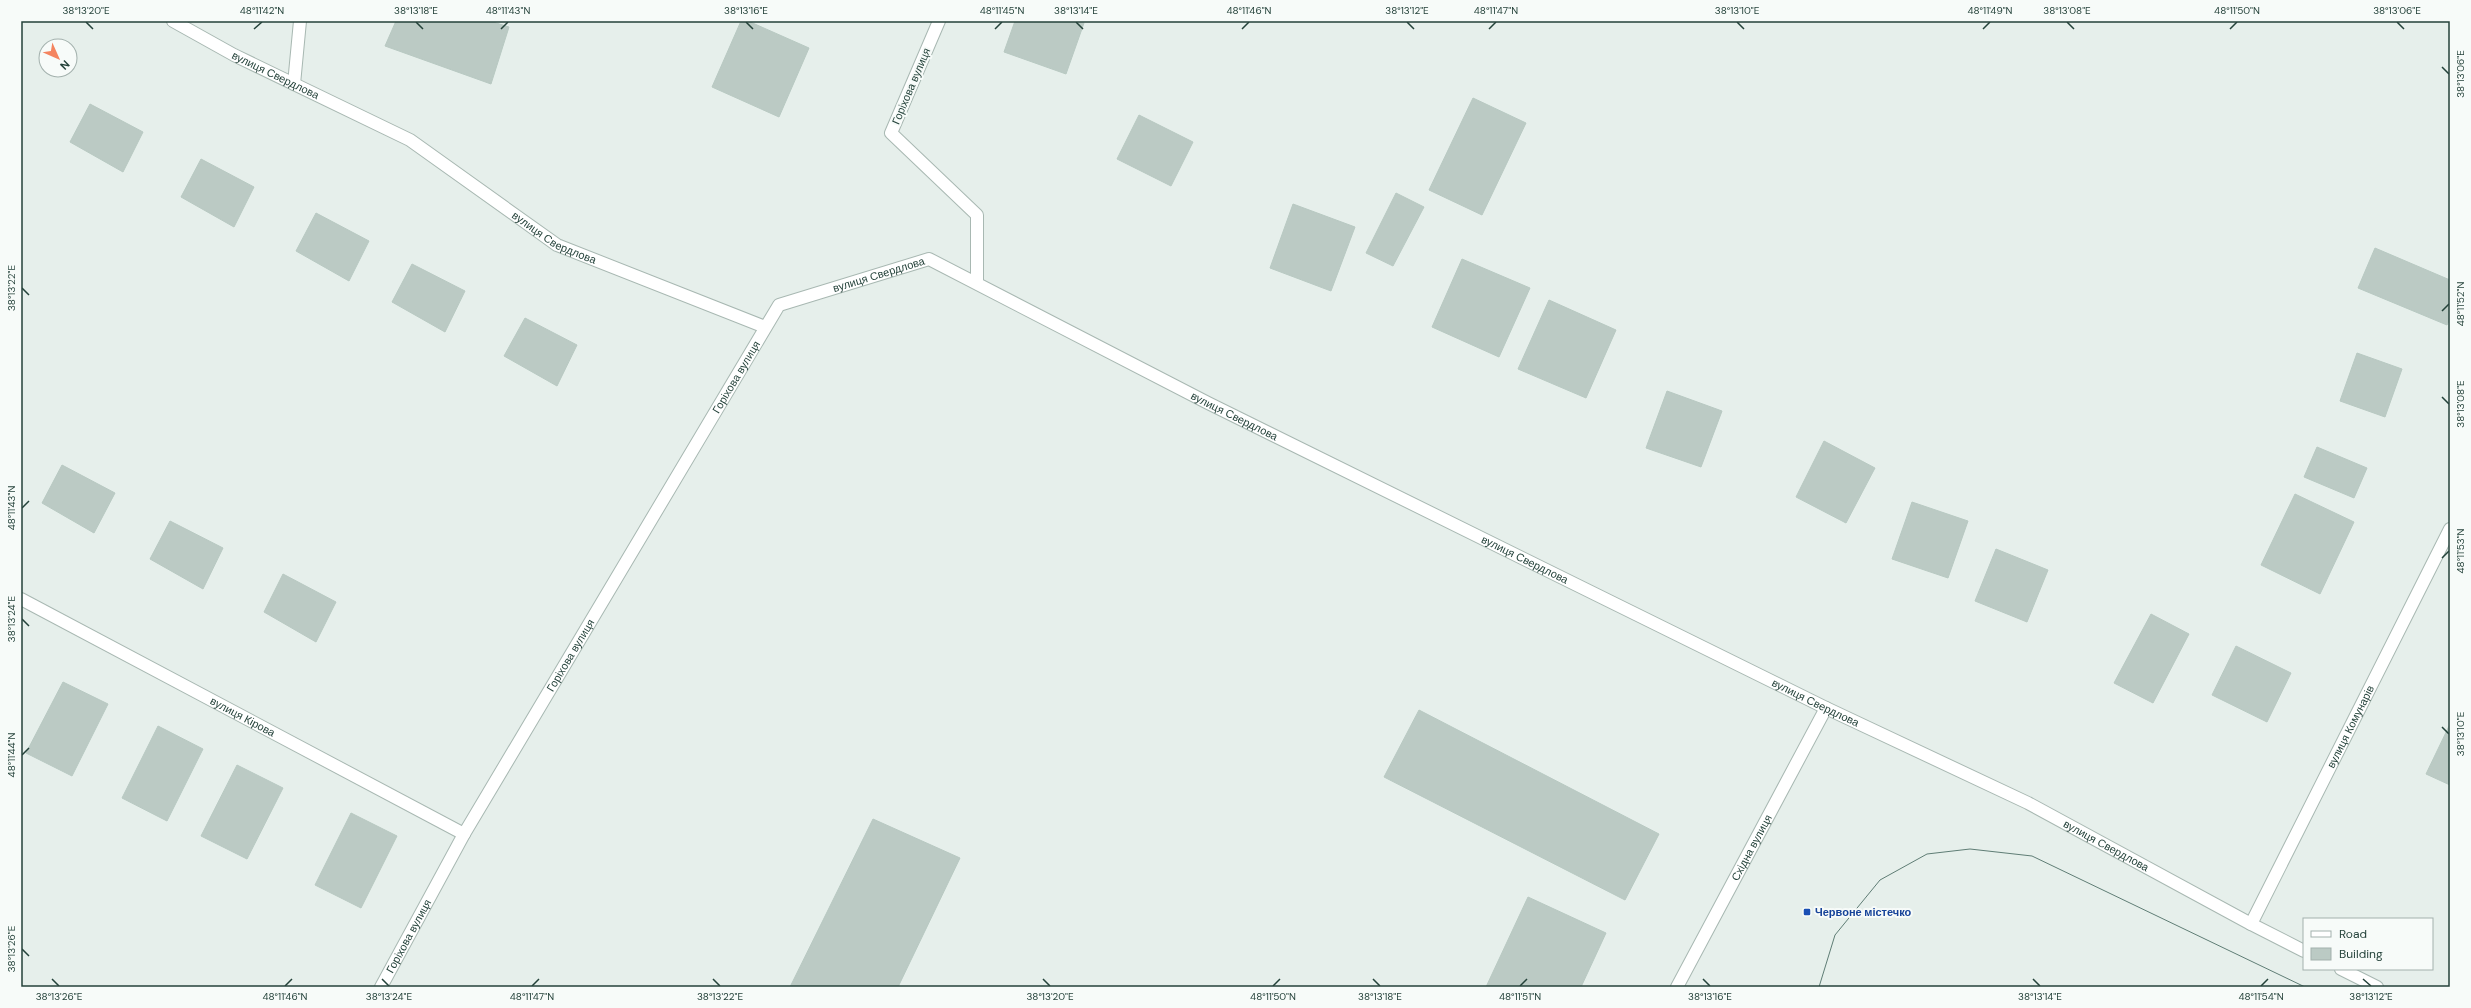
<svg xmlns="http://www.w3.org/2000/svg" width="2471" height="1008" font-family="'DM Sans',sans-serif">
	<style>
		.building { fill: #bbcac4; stroke: #b8c9c2 }
		.lines { fill: none; stroke-linecap: round; stroke-linejoin: round }
		.minor-casing { stroke: #a8b8b2; stroke-width: 14 }
		.tertiary-casing { stroke: #a8b8b2; stroke-width: 14 }
		.minor { stroke: #fff; stroke-width: 12 }
		.tertiary { stroke: #fff; stroke-width: 12 }
		.tram { stroke: #5f7d75; stroke-width: 1 }
		.ticks { fill: none; stroke: #24423a; stroke-width: 1.5 }
		.transit-dot { fill: #1a4fb4; stroke: #f7fbf9; stroke-width: 1.5 }
		.labels { text-anchor: middle; dominant-baseline: central; stroke-width: 4; stroke-linejoin: round; paint-order: stroke }
		.street-label { font-size: 11px; fill: #24423a; stroke: #f7fbf9 }
		.transit-label { font-size: 11px; font-weight: bold; fill: #164399; stroke: #f7fbf9; text-anchor: start }
		.neatline { fill: none; stroke: #24423a; stroke-width: 1.5 }
		.ticks-label { font-size: 10px; text-anchor: middle; fill: #24423a }
	</style>
	<rect width="100%" height="100%" fill="#e6efeb"/>
	<g class="building">
		<path d="M396,21H490L509,27L491,84L385,46Z"/>
		<path d="M741,21H748L809,48L779,117L712,87Z"/>
		<path d="M1015,21L1084,23L1066,74L1004,52Z"/>
		<path d="M1473,98L1526,123L1482,215L1429,190Z"/>
		<path d="M90,104L143,132L123,172L70,142Z"/>
		<path d="M1139,115L1193,142L1171,186L1117,159Z"/>
		<path d="M201,159L254,187L234,227L181,197Z"/>
		<path d="M1396,193L1424,207L1393,266L1366,253Z"/>
		<path d="M1293,204L1355,227L1331,291L1270,268Z"/>
		<path d="M316,213L369,241L349,281L296,251Z"/>
		<path d="M2375,248L2450,280V319L2447,325L2358,288Z"/>
		<path d="M1462,259L1530,288L1499,357L1432,327Z"/>
		<path d="M412,264L465,291L445,332L392,302Z"/>
		<path d="M1549,300L1616,330L1586,398L1518,369Z"/>
		<path d="M525,318L577,345L557,386L504,356Z"/>
		<path d="M2357,353L2402,369L2385,417L2340,401Z"/>
		<path d="M1667,391L1722,411L1701,467L1646,448Z"/>
		<path d="M1824,441L1875,468L1846,523L1796,497Z"/>
		<path d="M2317,447L2367,468L2354,498L2304,477Z"/>
		<path d="M62,465L115,493L94,533L42,503Z"/>
		<path d="M2295,494L2354,522L2320,594L2261,565Z"/>
		<path d="M1912,502L1968,521L1948,578L1892,559Z"/>
		<path d="M170,521L223,548L203,589L150,559Z"/>
		<path d="M1996,549L2048,570L2027,622L1975,601Z"/>
		<path d="M283,574L336,602L316,642L264,612Z"/>
		<path d="M2151,614L2189,634L2153,703L2114,683Z"/>
		<path d="M2236,646L2291,673L2267,722L2212,695Z"/>
		<path d="M63,682L108,704L72,776L26,753Z"/>
		<path d="M1419,710L1659,834L1625,900L1384,777Z"/>
		<path d="M2450,724V785L2426,774Z"/>
		<path d="M158,726L203,749L167,821L122,798Z"/>
		<path d="M237,765L283,788L247,859L201,836Z"/>
		<path d="M351,813L397,836L361,908L315,885Z"/>
		<path d="M873,819L960,858L898,987H790Z"/>
		<path d="M1528,897L1606,933L1581,987H1486Z"/>
	</g>
	<g class="lines">
		<g class="minor-casing">
			<g id="minor">
				<path id="s1" d="M173,21L234,55L410,140L557,245L765,327"/>
				<path d="M939,21L891,133L977,215V283"/>
				<path d="M294,84L300,21"/>
				<path id="s2" d="M2251,924L2450,529"/>
				<path id="s3" d="M1677,987L1826,708"/>
			</g>
		</g>
		<g class="tertiary-casing">
			<g id="tertiary">
				<path id="s4" d="M21,599L464,834"/>
				<path d="M2341,969L2377,987"/>
				<path id="s5" d="M381,987L464,834L779,305L929,259L1208,403L1826,708L2028,803L2251,924L2304,951"/>
			</g>
		</g>
		<use href="#minor" class="minor"/>
		<use href="#tertiary" class="tertiary"/>
		<path class="tram" d="M1819,987L1835,935L1880,880L1927,854L1970,849L2032,856L2305,987"/>
	</g>
	<path class="ticks" d="M86,22L93,29M416,22L423,29M746,22L753,29M1076,22L1083,29M1407,22L1414,29M1737,22L1744,29M2067,22L2074,29M2397,22L2404,29M254,29L262,22M501,29L508,22M995,29L1002,22M1242,29L1249,22M1489,29L1496,22M1983,29L1990,22M2230,29L2237,22M2442,67L2449,74M22,288L29,295M2442,311L2449,304M2442,397L2449,404M22,508L29,501M2442,558L2449,551M22,619L29,626M2442,727L2449,734M22,755L29,748M22,949L29,956M52,979L59,986M382,979L389,986M713,979L720,986M1043,979L1050,986M1373,979L1380,986M1703,979L1710,986M2033,979L2040,986M2363,979L2371,986M285,986L292,979M532,986L539,979M1273,986L1280,979M1520,986L1527,979M2261,986L2268,979"/>
	<rect class="transit-dot" x="1803" y="908" width="8" height="8" rx="2"/>
	<g class="labels">
		<g class="street-label">
			<text stroke="none"><textPath href="#s1" startOffset="116">вулиця Свердлова</textPath></text>
			<text transform="translate(911 86) rotate(-67)">Горіхова вулиця</text>
			<text stroke="none"><textPath href="#s1" startOffset="440">вулиця Свердлова</textPath></text>
			<text stroke="none"><textPath href="#s5" startOffset="894">вулиця Свердлова</textPath></text>
			<text stroke="none"><textPath href="#s5" startOffset="706">Горіхова вулиця</textPath></text>
			<text stroke="none"><textPath href="#s5" startOffset="1290">вулиця Свердлова</textPath></text>
			<text stroke="none"><textPath href="#s5" startOffset="1614">вулиця Свердлова</textPath></text>
			<text stroke="none"><textPath href="#s5" startOffset="382">Горіхова вулиця</textPath></text>
			<text stroke="none"><textPath href="#s5" startOffset="1938">вулиця Свердлова</textPath></text>
			<text stroke="none"><textPath href="#s4" startOffset="251">вулиця Кірова</textPath></text>
			<text stroke="none"><textPath href="#s2" startOffset="221">вулиця Комунарів</textPath></text>
			<text stroke="none"><textPath href="#s5" startOffset="2262">вулиця Свердлова</textPath></text>
			<text stroke="none"><textPath href="#s3" startOffset="158">Східна вулиця</textPath></text>
			<text stroke="none"><textPath href="#s5" startOffset="58">Горіхова вулиця</textPath></text>
		</g>
		<g class="transit-label">
			<text x="1815" y="912">Червоне містечко</text>
		</g>
	</g>
	<rect width="2471" height="1008" fill="none" stroke="#f7fbf9" stroke-width="44"/>
	<rect x="2303" y="918" width="130" height="52" fill="#f7fbf9" stroke="#a3b1ad"/>
	<rect x="2311" y="931" width="20" height="6" fill="#ffffff" stroke="#a3b1ad"/>
	<text x="2339" y="938" font-size="12" fill="#24423a">Road</text>
	<rect x="2311" y="948" width="20" height="12" fill="#bbcac4" stroke="#a3b1ad"/>
	<text x="2339" y="958" font-size="12" fill="#24423a">Building</text>
	<g transform="translate(58 58) rotate(135)"><circle r="19" fill="#f7fbf9" stroke="#a3b1ad"/>
	<path d="M0-3L7 15L0 10L-7 15Z" fill="#f4845f"/>
	<text y="-6" font-size="11" font-weight="bold" text-anchor="middle" fill="#24423a">N</text>
	</g>
	<rect x="22" y="22" width="2427" height="964" class="neatline"/>
	<g class="ticks-label">
		<text x="86" y="14">38°13'20"E</text>
		<text x="262" y="14">48°11'42"N</text>
		<text x="416" y="14">38°13'18"E</text>
		<text x="508" y="14">48°11'43"N</text>
		<text x="746" y="14">38°13'16"E</text>
		<text x="1002" y="14">48°11'45"N</text>
		<text x="1076" y="14">38°13'14"E</text>
		<text x="1249" y="14">48°11'46"N</text>
		<text x="1407" y="14">38°13'12"E</text>
		<text x="1496" y="14">48°11'47"N</text>
		<text x="1737" y="14">38°13'10"E</text>
		<text x="1990" y="14">48°11'49"N</text>
		<text x="2067" y="14">38°13'08"E</text>
		<text x="2237" y="14">48°11'50"N</text>
		<text x="2397" y="14">38°13'06"E</text>
		<text transform="translate(2460 74) rotate(-90)" y="4">38°13'06"E</text>
		<text transform="translate(11 288) rotate(-90)" y="4">38°13'22"E</text>
		<text transform="translate(2460 304) rotate(-90)" y="4">48°11'52"N</text>
		<text transform="translate(2460 404) rotate(-90)" y="4">38°13'08"E</text>
		<text transform="translate(11 508) rotate(-90)" y="4">48°11'43"N</text>
		<text transform="translate(2460 551) rotate(-90)" y="4">48°11'53"N</text>
		<text transform="translate(11 619) rotate(-90)" y="4">38°13'24"E</text>
		<text transform="translate(2460 734) rotate(-90)" y="4">38°13'10"E</text>
		<text transform="translate(11 755) rotate(-90)" y="4">48°11'44"N</text>
		<text transform="translate(11 949) rotate(-90)" y="4">38°13'26"E</text>
		<text x="59" y="1000">38°13'26"E</text>
		<text x="285" y="1000">48°11'46"N</text>
		<text x="389" y="1000">38°13'24"E</text>
		<text x="532" y="1000">48°11'47"N</text>
		<text x="720" y="1000">38°13'22"E</text>
		<text x="1050" y="1000">38°13'20"E</text>
		<text x="1273" y="1000">48°11'50"N</text>
		<text x="1380" y="1000">38°13'18"E</text>
		<text x="1520" y="1000">48°11'51"N</text>
		<text x="1710" y="1000">38°13'16"E</text>
		<text x="2040" y="1000">38°13'14"E</text>
		<text x="2261" y="1000">48°11'54"N</text>
		<text x="2371" y="1000">38°13'12"E</text>
	</g>
</svg>
